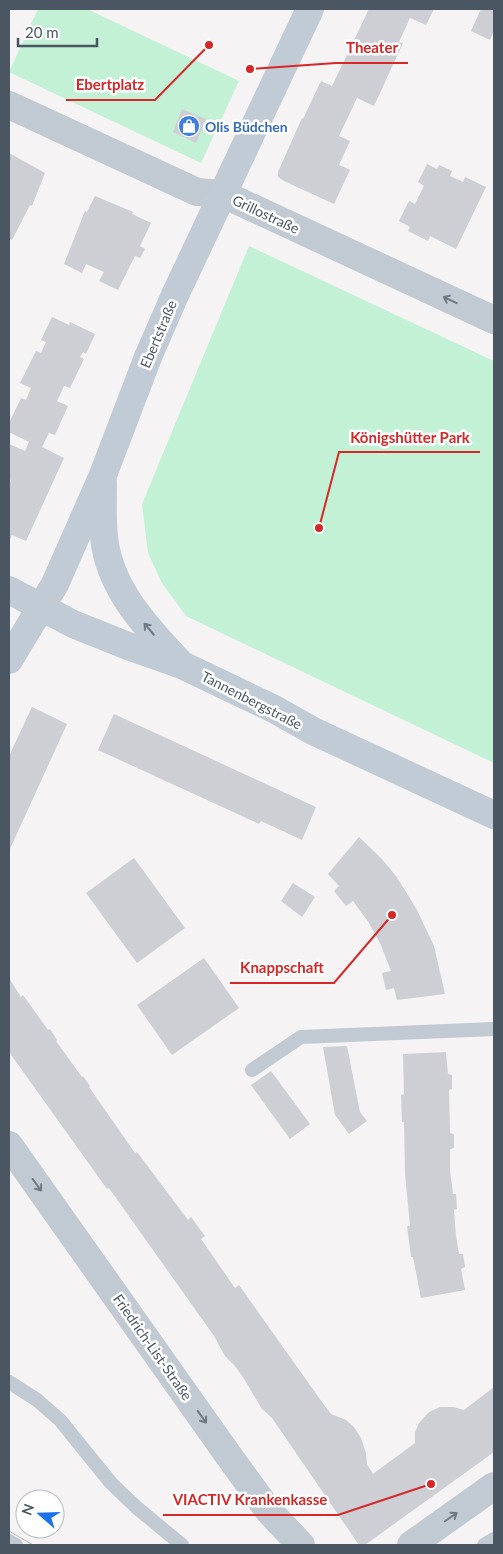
<svg xmlns="http://www.w3.org/2000/svg" width="503" height="1554" font-family="Lato,sans-serif">
	<style>
		.green { fill: #c3f1d5 }
		.building { fill: #cdcfd5 }
		.lines { fill: none; stroke-linecap: round; stroke-linejoin: round }
		.lane { stroke: #c1cad2; stroke-width: 14 }
		.street { stroke: #c1cad2; stroke-width: 28 }
		.secondary { stroke: #c1cbd6; stroke-width: 28 }
		.tram { stroke: #b5b8bd; stroke-width: 1 }
		.oneway { stroke: #6e7983 }
		.oneway2 { stroke: #6e7984 }
		.labels { text-anchor: middle; dominant-baseline: central; stroke-width: 5; stroke-linejoin: round; paint-order: stroke }
		.shop-label { font-size: 14px; font-weight: bold; fill: #366cbe; stroke: #fff; text-anchor: start }
		.street-label { font-size: 14px; fill: #4a5661; stroke: #fff }
		.leader { fill: none; stroke: #d62828; stroke-width: 2 }
		.callout-dot { fill: #d62828; stroke: #fff; stroke-width: 2 }
		.callout-label { font-size: 15px; text-anchor: middle; font-weight: bold; fill: #d62828; stroke: #fff; stroke-width: 5; stroke-linejoin: round; paint-order: stroke }
	</style>
	<rect width="100%" height="100%" fill="#f5f3f3"/>
	<g class="green">
		<path d="M38,9H87L239,81L201,163L9,72Z"/>
		<path d="M249,246L494,361V763L186,616L162,583L148,553L142,504Z"/>
	</g>
	<g class="building">
		<path d="M369,9H434L426,25L410,18L399,42L403,43L374,106L357,98L339,136L350,141L339,165L350,170L334,204L284,181L278,177V172L302,118L303,119L321,81L332,86Z"/>
		<path d="M481,9H494V31L490,40L471,31Z"/>
		<path d="M182,109L206,119L196,143L173,132Z"/>
		<path d="M9,153L45,173L32,206L30,205L12,240L9,238Z"/>
		<path d="M427,164L437,169L439,165L452,171L450,176L463,182L465,177L486,187L456,249L430,236L428,241L408,231L410,227L399,221L409,201L415,204L424,186L418,182Z"/>
		<path d="M95,196L133,212L132,214L151,223L140,246L145,249L140,258L135,256L118,290L99,281L104,272L86,264L82,273L64,264L85,211L87,212Z"/>
		<path d="M52,317L69,325L70,322L95,334L86,354L83,352L80,357L84,359L70,388L64,386L57,401L68,406L55,435L49,433L42,447L64,458L26,541L12,535L9,542V486L11,480L9,479V444L25,451L29,442L9,432V423L21,398L26,400L31,388L20,383L36,351L41,353L46,342L41,340Z"/>
		<path d="M32,707L67,724L9,851V756Z"/>
		<path d="M114,714L316,807L302,840L261,821L259,824L98,750Z"/>
		<path d="M359,837L381,858L396,876L416,908L434,946L445,994L397,1000L394,988L386,990L382,973L391,971L380,943L369,923L353,901L346,906L334,891L339,886L328,874Z"/>
		<path d="M134,858L185,928L137,963L86,893Z"/>
		<path d="M293,883L315,897L302,917L281,901Z"/>
		<path d="M204,958L239,1008L172,1055L137,1005Z"/>
		<path d="M9,978L21,997L23,995L48,1030L50,1029L57,1040L56,1041L82,1077L83,1076L90,1086L89,1087L135,1153L137,1152L188,1220L191,1217L205,1236L201,1239L235,1288L239,1285L322,1402L331,1414L346,1420L354,1427L361,1438L366,1453L367,1464L373,1474L415,1443V1432L419,1423L429,1412L440,1407H454L464,1410L494,1387V1452L365,1545H359L272,1418L262,1409L243,1377L234,1365L225,1356L214,1336L109,1188L107,1189L9,1052Z"/>
		<path d="M347,1046L360,1112L367,1121L349,1134L335,1115L323,1047Z"/>
		<path d="M446,1052L448,1074L452,1075V1089L449,1090L450,1133L454,1134V1148L450,1149V1171L453,1194H456L457,1209L454,1210L456,1236L459,1254H463L465,1267L461,1269L465,1290L421,1298L413,1257H411L407,1226H410L405,1174L404,1122H402L401,1095L404,1094L403,1054Z"/>
		<path d="M271,1071L310,1124L290,1139L251,1085Z"/>
	</g>
	<g class="lines">
		<g class="lane">
			<path d="M252,1070L301,1037L494,1029"/>
			<path d="M9,1382L37,1400L60,1420L111,1483L136,1507L182,1545"/>
			<path d="M9,1541L16,1545"/>
			<path d="M484,1545L494,1539"/>
		</g>
		<g class="street">
			<path d="M9,105L197,192L223,194L494,320"/>
			<path d="M9,1145L231,1459L269,1511L301,1545"/>
			<path d="M411,1545L494,1486"/>
		</g>
		<g class="secondary">
			<path d="M103,483C103,501 102,520 104,537C109,588 146,627 179,662"/>
			<path d="M9,590L73,624L128,646L182,665L274,709L313,731L494,815"/>
			<path d="M9,660L55,584L103,475L148,357L175,295L310,9"/>
		</g>
		<path class="tram" d="M9,1531L33,1545"/>
	</g>
	<defs><path id="oneway-shaft" d="M-6 0H5M1.5-3L5.5 0L1.5 3" fill="none" stroke-width="1.6" stroke-linecap="round" stroke-linejoin="round" transform="scale(1.25)"/></defs>
	<g class="oneway">
		<use href="#oneway-shaft" transform="translate(450 300) rotate(-155)"/>
		<use href="#oneway-shaft" transform="translate(37 1185) rotate(54)"/>
		<use href="#oneway-shaft" transform="translate(202 1417) rotate(55)"/>
		<use href="#oneway-shaft" transform="translate(451 1517) rotate(-35)"/>
	</g>
	<use class="oneway2" href="#oneway-shaft" transform="translate(149 629) rotate(-130)"/>
	<defs>
		<g id="shop-disc" transform="scale(1.125)"><circle r="9.5" fill="#3f7fe0" stroke="#fff"/><path d="M-5-2.5h2.3a2.7 3.5 0 0 1 5.4 0H5L5.5 6h-11ZM-1.5-2.5h3a1.5 2.3 0 0 0-3 0Z" fill="#fff"/></g>
	</defs>
	<g fill-rule="evenodd">
		<use href="#shop-disc" x="189" y="126"/>
	</g>
	<g class="labels">
		<g class="shop-label">
			<text x="205" y="126">Olis Büdchen</text>
		</g>
		<g class="street-label">
			<text transform="translate(266 214) rotate(25)">Grillostraße</text>
			<text transform="translate(158 334) rotate(-67)">Ebertstraße</text>
			<text transform="translate(252 700) rotate(27)">Tannenbergstraße</text>
			<text transform="translate(153 1347) rotate(55)">Friedrich-List-Straße</text>
		</g>
	</g>
	<path class="leader" d="M250 69L336 63H408M209 45L155 100H66M319 528L339 452H480M392 915L334 983H230M431 1484L338 1515H163"/>
	<g class="callout-dot">
		<circle cx="250" cy="69" r="5"/>
		<circle cx="209" cy="45" r="5"/>
		<circle cx="319" cy="528" r="5"/>
		<circle cx="392" cy="915" r="5"/>
		<circle cx="431" cy="1484" r="5"/>
	</g>
	<g class="callout-label">
		<text x="372" y="53">Theater</text>
		<text x="110" y="90">Ebertplatz</text>
		<text x="410" y="443">Königshütter Park</text>
		<text x="282" y="973">Knappschaft</text>
		<text x="250" y="1505">VIACTIV Krankenkasse</text>
	</g>
	<rect width="503" height="1554" fill="none" stroke="#4a5661" stroke-width="20"/>
	<g transform="translate(40 1514) rotate(290)"><circle r="24" fill="#ffffff" stroke="#b7bbc0"/>
	<path d="M0-4L9 19L0 12L-9 19Z" fill="#1a73e8"/>
	<text y="-8" font-size="14" font-weight="bold" text-anchor="middle" fill="#4a5661">N</text>
	</g>
	<path d="M18 38v8h79v-8" fill="none" stroke="#4a5661" stroke-width="2.5"/>
	<text x="25" y="38" font-size="15" fill="#4a5661" stroke="#ffffff" stroke-width="4" paint-order="stroke">20 m</text>
</svg>
